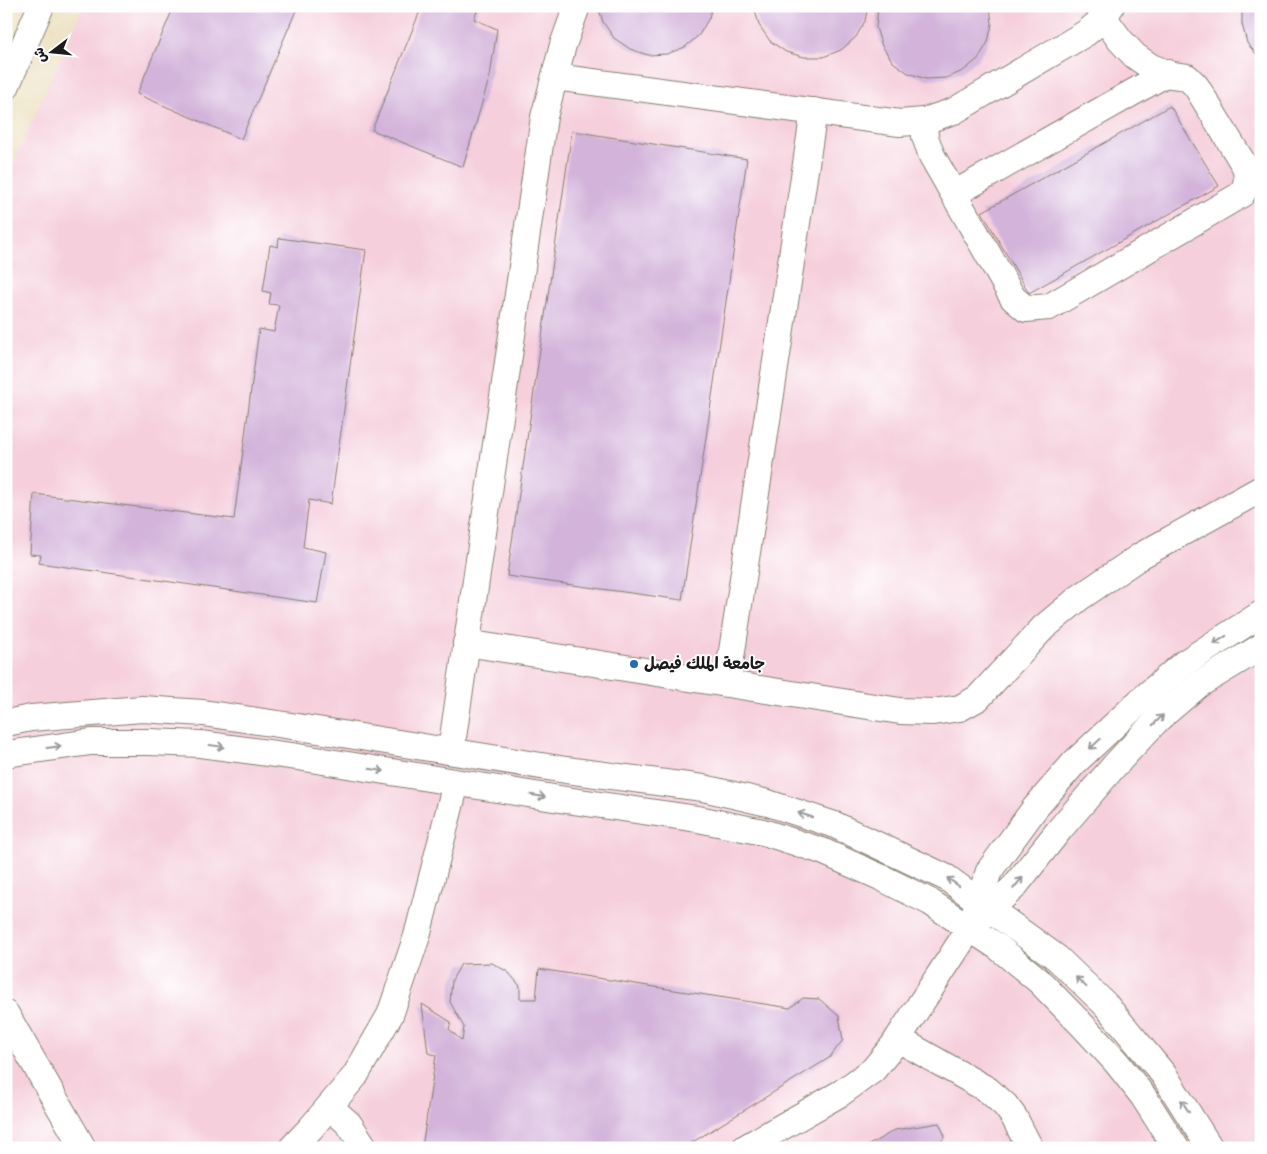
<svg xmlns="http://www.w3.org/2000/svg" width="1267" height="1154" font-family="Mynerve,'Playpen Sans Arabic',sans-serif">
	<style>
		.built { fill: #f5cfdc }
		.building { fill: #d3b3da }
		.lines { fill: none; stroke-linecap: round; stroke-linejoin: round }
		.minor-casing { stroke: #847e6e; stroke-width: 28 }
		.minor { stroke: #fff; stroke-width: 26 }
		.oneway { stroke: #999 }
		.poi-dot { fill: #1f6fb2; stroke: #fff; stroke-width: 2 }
		.labels { text-anchor: middle; dominant-baseline: central; stroke-width: 4; stroke-linejoin: round; paint-order: stroke }
		.poi-label { font-size: 16px; font-weight: bold; fill: #1c1c1c; stroke: #fff; text-anchor: start }
	</style>
	<rect width="100%" height="100%" fill="#fff"/>
	<filter id="ink" filterUnits="userSpaceOnUse"><feTurbulence type="fractalNoise" baseFrequency=".02" numOctaves="2"/><feDisplacementMap in="SourceGraphic" scale="10" xChannelSelector="R" yChannelSelector="G"/><feConvolveMatrix kernelMatrix="1 2 1 2 8 2 1 2 1" color-interpolation-filters="sRGB"/></filter>
	<filter id="wash" filterUnits="userSpaceOnUse"><feTurbulence type="fractalNoise" baseFrequency=".0096" numOctaves="4" result="noise"/><feDisplacementMap in="SourceGraphic" scale="20" xChannelSelector="R" yChannelSelector="G"/><feGaussianBlur stdDeviation="1.12" result="paint"/><feColorMatrix in="noise" values="0 0 0 0 0 0 0 0 0 0 0 0 0 0 0 0 0 1.4 0 .05"/><feComposite in="paint" operator="in"/></filter>
	<g filter="url(#wash)">
		<rect width="100%" height="100%" fill="#ece1c0"/>
		<path class="built" d="M83,6H1261V1148H6V180Z"/>
		<g id="blocks">
			<g class="building">
				<path d="M174,6H298L241,139L137,94Z"/>
				<path d="M422,6H479L474,19L497,29L490,76L463,167L372,130Z"/>
				<path d="M598,6H712L709,18L699,35L685,47L667,54L648,55L630,49L614,38L603,22Z"/>
				<path d="M754,6H868L865,21L856,37L841,50L823,57H804L786,52L770,41L759,25Z"/>
				<path d="M878,6H990L992,24L988,42L978,59L963,71L946,78L926,79L908,73L893,62L882,46L876,28Z"/>
				<path d="M1242,6H1261V60L1247,43L1242,24Z"/>
				<path d="M1170,106L1219,186L1029,293L982,212Z"/>
				<path d="M572,131L747,159L682,600L507,576Z"/>
				<path d="M279,238L366,250L331,504L309,500L303,547L326,552L317,603L39,563L41,555L30,554L34,494L234,519L259,329L274,332L279,305L269,304L271,293L263,291L270,245L278,247Z"/>
				<path d="M492,963L508,972L520,986V999H536L539,969L790,1008L803,998L819,999L839,1016L843,1040L829,1058L683,1148H422L436,1055L428,1053L422,1004L451,1022L449,1029L462,1041L464,1027L450,1002L452,980L461,964Z"/>
				<path d="M939,1123L945,1136L939,1145L946,1148H864L895,1130Z"/>
			</g>
		</g>
	</g>
	<g filter="url(#ink)">
		<use href="#blocks" fill-opacity="0" stroke="#847e6e" stroke-width="1"/>
		<g class="lines">
			<g class="minor-casing">
				<g id="minor">
					<path d="M555,77L900,123L924,121L954,111L1086,33L1104,18L1111,6"/>
					<path d="M6,87L41,6"/>
					<path d="M924,121L925,137L932,156L1013,298L1026,309L1049,307L1242,194L1247,182L1246,168L1196,86L1187,77L1172,75L1151,67L1135,56L1120,40L1104,18"/>
					<path d="M954,194L1167,73"/>
					<path d="M466,643L900,711L933,712L960,708L978,698L1043,628L1079,598L1142,555L1261,489"/>
					<path d="M727,684L814,111"/>
					<path d="M6,723L31,718L142,709L203,713L305,728L566,770L703,788L768,803L835,825L947,878L1057,958L1105,1004L1164,1075L1210,1148"/>
					<path d="M451,751L544,117L563,45L577,6"/>
					<path d="M6,754L91,742H149L200,744L298,757L566,800L698,819L763,832L822,851L880,877L930,902L998,947L1039,981L1083,1026L1117,1063L1143,1096L1176,1148"/>
					<path d="M974,915L989,871L1035,808L1074,763L1140,701L1183,664L1261,614"/>
					<path d="M6,1014L83,1148"/>
					<path d="M898,1039L988,1090L1005,1105L1014,1117L1030,1148"/>
					<path d="M330,1107L349,1124L365,1148"/>
					<path d="M292,1148L310,1129L355,1076L390,1015L417,936L456,783"/>
					<path d="M745,1148L841,1093L873,1070L893,1046L970,928L1014,887L1060,829L1115,765L1158,719L1198,685L1261,647"/>
				</g>
			</g>
			<use href="#minor" class="minor"/>
		</g>
		<defs><path id="oneway-shaft" d="M-6 0H5M1.5-3L5.5 0L1.5 3" fill="none" stroke-width="1.6" stroke-linecap="round" stroke-linejoin="round" transform="scale(1.25)"/></defs>
		<g class="oneway">
			<use href="#oneway-shaft" transform="translate(1220 640) rotate(147)"/>
			<use href="#oneway-shaft" transform="translate(1158 720) rotate(-44)"/>
			<use href="#oneway-shaft" transform="translate(1095 744) rotate(137)"/>
			<use href="#oneway-shaft" transform="translate(217 746) rotate(8)"/>
			<use href="#oneway-shaft" transform="translate(54 747) rotate(-7)"/>
			<use href="#oneway-shaft" transform="translate(377 770) rotate(9)"/>
			<use href="#oneway-shaft" transform="translate(538 796) rotate(9)"/>
			<use href="#oneway-shaft" transform="translate(805 815) rotate(-162)"/>
			<use href="#oneway-shaft" transform="translate(953 882) rotate(-145)"/>
			<use href="#oneway-shaft" transform="translate(1018 883) rotate(-50)"/>
			<use href="#oneway-shaft" transform="translate(1081 982) rotate(-137)"/>
			<use href="#oneway-shaft" transform="translate(1185 1106) rotate(-123)"/>
		</g>
	</g>
	<circle class="poi-dot" cx="634" cy="664" r="5"/>
	<g class="labels">
		<g class="poi-label">
			<text x="644" y="664">جامعة الملك فيصل</text>
		</g>
	</g>
	<rect width="1267" height="1154" fill="none" stroke="#fff" stroke-width="25"/>
	<g transform="translate(52 52) rotate(254)" stroke="#ffffff" stroke-width="4" paint-order="stroke">
	<path d="M0-4L9 19L0 12L-9 19Z" fill="#1c1c1c"/>
	<text y="-8" font-size="14" font-weight="bold" text-anchor="middle" fill="#1c1c1c">ش</text>
	</g>
</svg>
